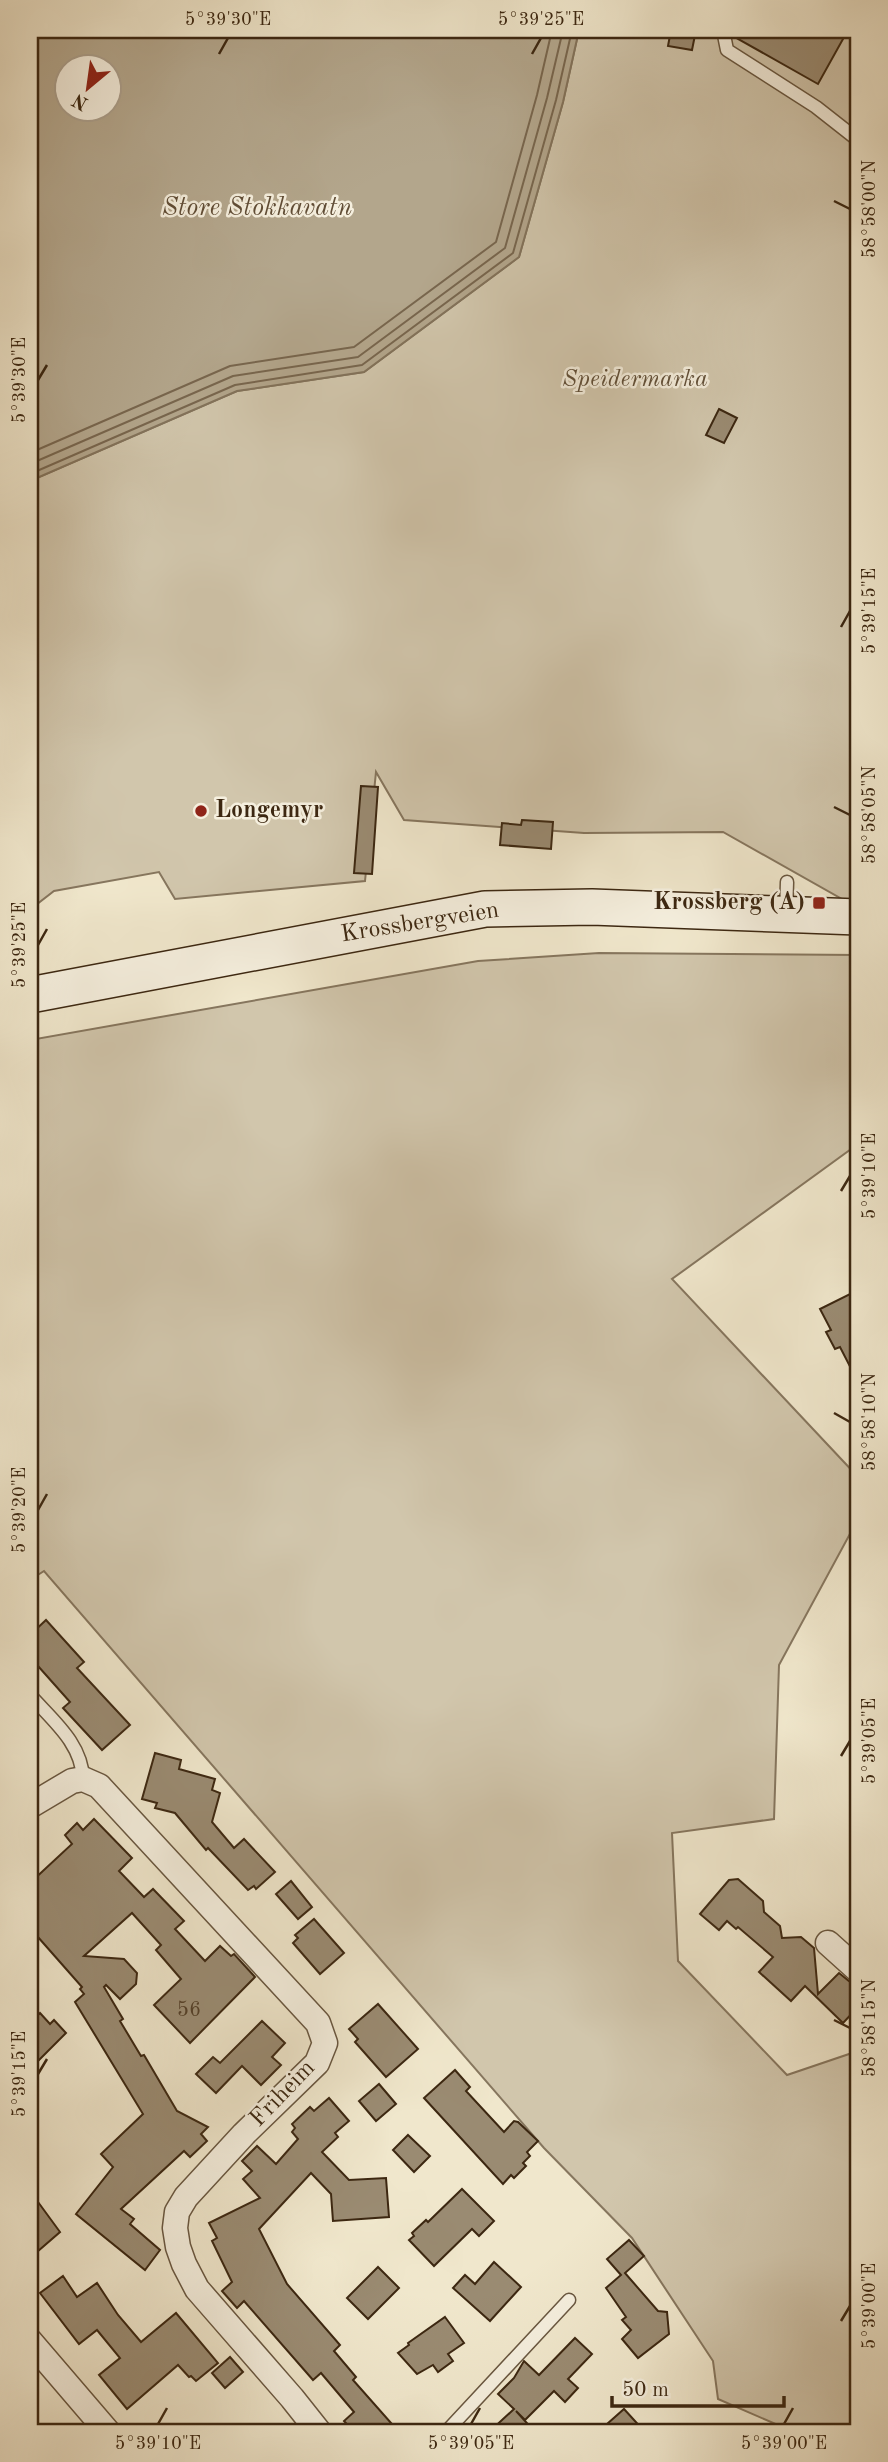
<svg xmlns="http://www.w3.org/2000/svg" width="888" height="2462" font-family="'Old Standard TT',serif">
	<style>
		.green { fill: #d1c6ac; stroke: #86765e; stroke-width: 2 }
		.water { fill: #b3a68c; stroke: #83735b; stroke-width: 2; fill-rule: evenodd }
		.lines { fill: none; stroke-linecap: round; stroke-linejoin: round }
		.shore { stroke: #78664e; stroke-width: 2 }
		.building { fill: #9a8b72; stroke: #3c2711; stroke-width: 2 }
		.lane-casing { stroke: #695740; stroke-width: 15 }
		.street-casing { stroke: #695740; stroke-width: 27 }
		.secondary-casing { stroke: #3c2711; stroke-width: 38 }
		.lane { stroke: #f5efde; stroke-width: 12 }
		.street { stroke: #f5efde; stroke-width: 24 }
		.secondary { stroke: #f5efde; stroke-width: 35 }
		.ticks { fill: none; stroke: #3c2711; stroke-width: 2.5 }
		.poi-dot { fill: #8f2418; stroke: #f5efde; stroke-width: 2.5 }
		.labels { text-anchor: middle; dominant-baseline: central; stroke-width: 5; stroke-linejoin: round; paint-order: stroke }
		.number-label { font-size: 21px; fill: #544029 }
		.park-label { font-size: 24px; font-style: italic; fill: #614f38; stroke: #f5efde }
		.poi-label { font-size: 24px; font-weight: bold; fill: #3c2711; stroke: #f5efde; text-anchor: start }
		.street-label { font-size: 24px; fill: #3c2711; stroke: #f5efde }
		.water-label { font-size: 26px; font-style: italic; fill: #604d36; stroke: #f5efde }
		.neatline { fill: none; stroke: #3c2711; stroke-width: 2.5 }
		.ticks-label { font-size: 18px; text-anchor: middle; fill: #3c2711 }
	</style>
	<rect width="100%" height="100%" fill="#f0e7cc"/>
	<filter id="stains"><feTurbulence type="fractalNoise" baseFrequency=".00286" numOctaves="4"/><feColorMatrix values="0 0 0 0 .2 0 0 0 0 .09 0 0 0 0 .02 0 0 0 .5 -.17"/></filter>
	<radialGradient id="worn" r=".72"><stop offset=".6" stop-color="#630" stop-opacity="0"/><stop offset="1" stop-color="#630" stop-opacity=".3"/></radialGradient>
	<g class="green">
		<path d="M579,30H858V908L723,832L584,833L404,820L376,772L365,881L175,899L159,872L54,891L32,908L30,905V481L237,391L364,372L519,257L563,102Z"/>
		<path d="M599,953L858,955V1144L672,1279L858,1477V1519L779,1665L774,1819L672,1833L678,1961L787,2075L858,2051V2432H794L718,2399L713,2361L632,2238L544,2148L44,1571L30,1580V1040L478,961Z"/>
	</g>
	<path class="water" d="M30,30H579L563,102L519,257L364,372L237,391L30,481ZM66,66H108V108H66Z"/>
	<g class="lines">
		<g class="shore">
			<path d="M30,453L230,366L354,347L496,242L537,95L552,30"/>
			<path d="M30,464L233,376L358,357L505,248L547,98L563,30"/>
			<path d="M30,474L235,385L362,365L513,253L556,100L572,30"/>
		</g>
	</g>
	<g class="building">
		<path d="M671,30H696L692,50L668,46Z"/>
		<path d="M732,30H848L818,84L733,36Z"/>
		<path d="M719,409L737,418L724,443L706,435Z"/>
		<path d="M361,786L378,787L372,874L354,873Z"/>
		<path d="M522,820L553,822L551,849L500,845L502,823L521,825Z"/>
		<path d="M852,1293L858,1305V1382L840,1347L835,1349L826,1332L831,1330L820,1309Z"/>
		<path d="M46,1620L84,1662L77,1668L130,1725L102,1750L63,1708L70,1702L30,1657V1635Z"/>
		<path d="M155,1753L181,1760L179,1769L215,1779L212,1790L220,1793L212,1822L234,1848L244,1839L275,1872L256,1889L254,1886L248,1890L208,1848L206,1850L175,1813L155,1808L157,1803L142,1799Z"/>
		<path d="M94,1819L132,1858L119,1871L144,1897L153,1889L184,1921L175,1929L205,1961L220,1946L231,1956L234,1954L255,1977L190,2043L154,2005L181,1979L156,1950L161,1945L132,1913L84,1956L124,1959L137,1973L136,1984L120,1999L106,1985L104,1987L123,2019L120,2021L141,2056L144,2055L177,2111L208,2127L201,2134L207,2141L190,2157L184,2151L121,2209L134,2219L130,2224L160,2250L145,2270L76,2214L113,2167L101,2154L143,2114L75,2002L84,1994L80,1989L82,1987L30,1928V1883L72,1844L65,1835L77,1823L83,1830Z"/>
		<path d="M738,1879L763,1901L764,1912L780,1926L782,1938L801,1937L814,1948L818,1994L839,1973L849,1981L858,1984V2007L843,2023L805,1986L791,2001L759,1972L773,1957L738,1927L736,1929L727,1921L719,1930L700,1914L729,1880Z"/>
		<path d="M291,1881L312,1907L298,1919L276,1894Z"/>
		<path d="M314,1919L344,1953L320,1974L293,1943L298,1938L295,1935Z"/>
		<path d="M378,2004L418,2049L386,2077L355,2042L358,2039L349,2029Z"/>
		<path d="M40,2013L50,2024L54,2020L66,2033L30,2069V2023Z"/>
		<path d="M262,2021L285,2043L272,2057L281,2065L261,2085L242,2066L216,2093L196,2074L213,2057L220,2063Z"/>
		<path d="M455,2070L470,2087L466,2091L504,2132L514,2121L518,2122L538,2141L527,2152L530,2156L523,2163L526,2166L514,2178L511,2175L503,2184L424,2098Z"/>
		<path d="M379,2084L396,2104L376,2121L359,2101Z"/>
		<path d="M329,2098L349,2121L335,2133L338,2137L322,2152L349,2180L386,2178L389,2217L333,2221L331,2194L311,2173L259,2229L287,2284L340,2345L334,2351L356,2377L353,2380L399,2432H354L344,2421L354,2412L321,2373L313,2380L244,2301L237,2308L222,2291L232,2282L212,2241L217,2238L209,2223L260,2198L243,2179L252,2171L242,2161L257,2146L276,2164L298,2139L292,2132L295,2128L292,2124L310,2107L314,2111Z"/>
		<path d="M408,2135L430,2156L414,2172L393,2150Z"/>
		<path d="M462,2189L494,2221L479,2236L472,2229L434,2266L409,2240L414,2236L412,2233L426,2220L428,2222Z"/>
		<path d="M30,2191L60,2232L30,2258Z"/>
		<path d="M629,2240L644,2256L625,2273L658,2311L667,2312L669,2334L638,2358L622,2339L631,2330L622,2320L626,2317L606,2288L621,2275L607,2259Z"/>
		<path d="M494,2262L521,2287L490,2321L453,2288L465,2275L475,2284Z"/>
		<path d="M378,2267L399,2288L368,2319L347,2298Z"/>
		<path d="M63,2276L77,2297L97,2283L118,2315L141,2342L176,2313L218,2363L196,2381L191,2376L189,2377L178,2365L127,2409L99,2375L120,2358L97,2330L79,2344L40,2293Z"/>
		<path d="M445,2317L464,2343L448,2354L453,2361L438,2372L433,2365L417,2374L398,2353L409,2345L408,2343Z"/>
		<path d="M575,2338L592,2354L568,2379L578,2388L565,2402L554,2391L525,2420L516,2411L535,2432H489L514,2409L498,2394L514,2378L524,2361L539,2375Z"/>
		<path d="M230,2357L243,2372L225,2388L212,2373Z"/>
		<path d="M624,2409L645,2432H598Z"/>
	</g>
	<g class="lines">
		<g class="lane-casing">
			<g id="lane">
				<path d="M723,30L727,50L816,107L858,140"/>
				<path d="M786,913L787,882"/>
				<path d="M30,1695C52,1720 82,1743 83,1779"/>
				<path d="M446,2432L569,2300"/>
			</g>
		</g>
		<g class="street-casing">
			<g id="street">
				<path d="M30,1806L72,1781L83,1779L99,1786L318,2023L325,2043L317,2063L244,2134L186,2197L177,2212L175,2228L178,2247L184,2264L197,2289L292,2398L319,2432"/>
				<path d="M828,1943L858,1970"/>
				<path d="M30,2341L108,2432"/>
			</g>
		</g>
		<g class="secondary-casing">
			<path id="secondary" d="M30,995L485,909L592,907L858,917"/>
		</g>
		<use href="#lane" class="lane"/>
		<use href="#street" class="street"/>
		<use href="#secondary" class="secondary"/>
	</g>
	<path class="ticks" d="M219,54L228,38M532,54L541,38M834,201L850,209M38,380L47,365M841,627L850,611M834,807L850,815M38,945L47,929M841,1191L850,1176M834,1413L850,1422M38,1510L47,1494M841,1756L850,1741M834,2020L850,2028M38,2074L47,2059M841,2321L850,2306M158,2424L167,2408M471,2424L480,2408M784,2424L793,2408"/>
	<g class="poi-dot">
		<circle cx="201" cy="811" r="7"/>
		<rect x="812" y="896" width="14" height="14" rx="3.5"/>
	</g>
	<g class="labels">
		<g class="number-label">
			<text x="189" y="2010">56</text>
		</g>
		<g class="park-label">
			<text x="635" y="380">Speidermarka</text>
		</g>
		<g class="poi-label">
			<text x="215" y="811">Longemyr</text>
			<text x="805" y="903" text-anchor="end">Krossberg (A)</text>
		</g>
		<g class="street-label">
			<text transform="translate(420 923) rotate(-9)">Krossbergveien</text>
			<text transform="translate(283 2094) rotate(-46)">Friheim</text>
		</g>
		<g class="water-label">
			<text x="257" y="208">Store Stokkavatn</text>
		</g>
	</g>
	<rect width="888" height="2462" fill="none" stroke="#f0e7cc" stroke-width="77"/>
	<g transform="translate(88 88) rotate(209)"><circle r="33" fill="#f5efde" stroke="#ab9f8c" stroke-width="2"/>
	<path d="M0-5L12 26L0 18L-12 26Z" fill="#8f2418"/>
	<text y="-10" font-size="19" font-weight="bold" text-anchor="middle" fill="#3c2711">N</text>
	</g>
	<path d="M612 2396v10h172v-10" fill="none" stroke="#3c2711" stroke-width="3.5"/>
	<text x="622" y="2396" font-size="21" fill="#3c2711" stroke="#f5efde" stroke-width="5" paint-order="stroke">50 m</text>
	<rect x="38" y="38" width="812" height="2386" class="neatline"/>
	<g class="ticks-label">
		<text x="228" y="25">5°39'30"E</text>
		<text x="541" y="25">5°39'25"E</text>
		<text transform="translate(869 209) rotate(-90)" y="6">58°58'00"N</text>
		<text transform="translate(19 380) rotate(-90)" y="6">5°39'30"E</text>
		<text transform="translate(869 611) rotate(-90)" y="6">5°39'15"E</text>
		<text transform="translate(869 815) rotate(-90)" y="6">58°58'05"N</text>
		<text transform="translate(19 945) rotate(-90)" y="6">5°39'25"E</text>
		<text transform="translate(869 1176) rotate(-90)" y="6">5°39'10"E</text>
		<text transform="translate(869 1422) rotate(-90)" y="6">58°58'10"N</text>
		<text transform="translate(19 1510) rotate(-90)" y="6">5°39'20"E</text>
		<text transform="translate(869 1741) rotate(-90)" y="6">5°39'05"E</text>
		<text transform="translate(869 2028) rotate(-90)" y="6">58°58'15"N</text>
		<text transform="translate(19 2074) rotate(-90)" y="6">5°39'15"E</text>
		<text transform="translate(869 2306) rotate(-90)" y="6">5°39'00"E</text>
		<text x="158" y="2449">5°39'10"E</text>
		<text x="471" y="2449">5°39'05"E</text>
		<text x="784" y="2449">5°39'00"E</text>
	</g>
	<rect width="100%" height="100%" filter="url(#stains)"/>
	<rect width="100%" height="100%" fill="url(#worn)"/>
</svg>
